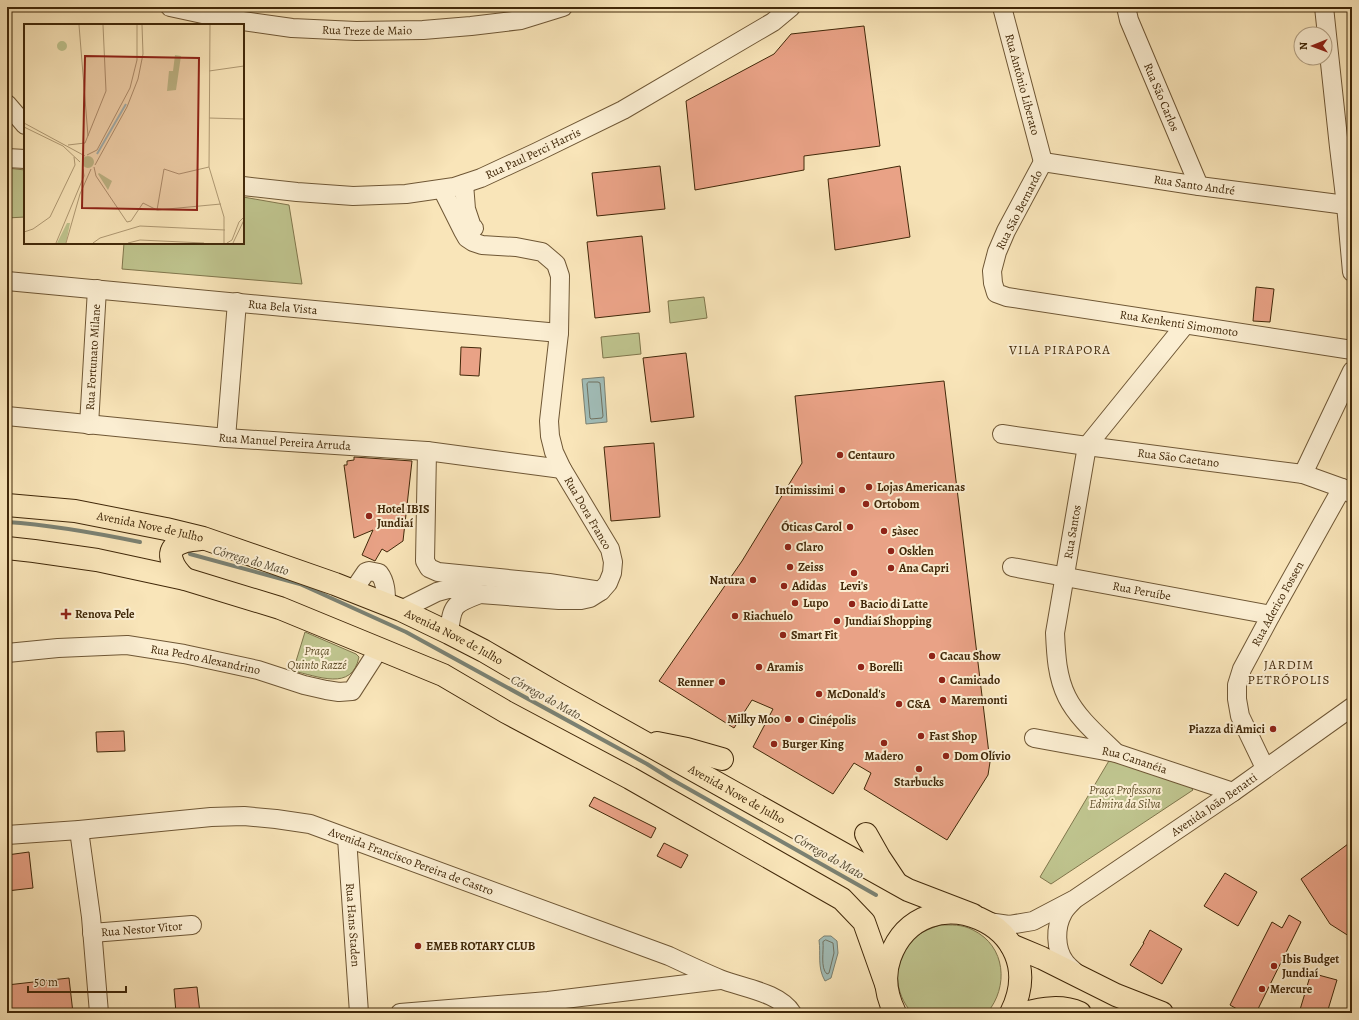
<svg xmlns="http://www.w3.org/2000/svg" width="1359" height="1020" font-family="Alegreya,serif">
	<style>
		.green { fill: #bfc48e; stroke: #80764c }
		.water { fill: #a1bdb8; stroke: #7b8172 }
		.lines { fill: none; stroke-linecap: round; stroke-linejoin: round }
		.shore { stroke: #717260; stroke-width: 1 }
		.stream { stroke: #7b8172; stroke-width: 4 }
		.building { fill: #e9a286; stroke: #412809 }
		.minor-casing { stroke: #6f5735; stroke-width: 20 }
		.major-casing { stroke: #412809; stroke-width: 24 }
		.minor { stroke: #fbeed2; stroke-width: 18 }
		.major { stroke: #f9e5b9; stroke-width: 22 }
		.poi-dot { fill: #8f2418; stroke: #fbeed2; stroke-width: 1.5 }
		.labels { text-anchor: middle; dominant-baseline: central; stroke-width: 4; stroke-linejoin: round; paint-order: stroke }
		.street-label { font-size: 12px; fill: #412809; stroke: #fbeed2 }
		.poi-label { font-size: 12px; font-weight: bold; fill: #412809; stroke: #fbeed2; text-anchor: start }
		.park-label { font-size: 12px; font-style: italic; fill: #604f2a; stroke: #fbeed2 }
		.neighbourhood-label { font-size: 13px; letter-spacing: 1px; fill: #412809; stroke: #fbeed2 }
		.water-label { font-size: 13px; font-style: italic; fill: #594d35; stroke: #fbeed2 }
		.inset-river { fill: none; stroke: #a1bdb8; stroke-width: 2 }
		.inset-road { fill: none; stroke: #af9973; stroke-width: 1 }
		.view { fill: #8f2418; fill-opacity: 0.15; stroke: #8f2418; stroke-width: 2 }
		.inset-edge { fill: none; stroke: #412809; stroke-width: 2 }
	</style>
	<rect width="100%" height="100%" fill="#f9e5b9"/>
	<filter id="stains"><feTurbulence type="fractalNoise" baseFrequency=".005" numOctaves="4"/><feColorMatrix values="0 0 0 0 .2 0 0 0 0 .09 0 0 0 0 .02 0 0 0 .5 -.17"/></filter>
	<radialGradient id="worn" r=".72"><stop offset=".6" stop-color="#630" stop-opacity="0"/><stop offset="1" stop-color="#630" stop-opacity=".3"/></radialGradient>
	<g class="green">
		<path d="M7,168L25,170V217L7,218Z"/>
		<path d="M243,197L289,205L302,284L122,269L124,243H243Z"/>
		<path d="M704,297L707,318L670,323L668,301Z"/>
		<path d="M639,333L641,354L603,358L601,337Z"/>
		<path d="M305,632L356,654L359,657C352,692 318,676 293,671Z"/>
		<path d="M1110,759L1185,781L1193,790L1051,884L1040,877Z"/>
		<path d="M940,925C951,925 962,924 973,930C1006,946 1009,987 987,1013H912C894,993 892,963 910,942C918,933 929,929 940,925Z"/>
	</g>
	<g class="water">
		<path d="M604,377L607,422L586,424L582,379Z"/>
		<path d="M824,936H831L837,941L838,953L831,978L825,981C817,967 821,955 819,940Z"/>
	</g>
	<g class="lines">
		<g class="shore">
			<path d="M589,382H598L600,383L603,416L602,418L591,419L590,418L587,384Z"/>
			<path d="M826,940L833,943L834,953L829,973L827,974C820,968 824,951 823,942Z"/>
		</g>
		<g class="stream">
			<path d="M7,522C52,525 96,533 140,542"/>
			<path d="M190,554L300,584L406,632L647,764L671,779L876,895"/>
		</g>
	</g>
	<g class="building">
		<path d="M864,26L880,146L804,156V170L695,190L686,101L774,54L791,34Z"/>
		<path d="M660,166L665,209L597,216L592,173Z"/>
		<path d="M900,166L910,237L835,250L828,179Z"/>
		<path d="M642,236L650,312L595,318L587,242Z"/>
		<path d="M1256,287L1274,289L1270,322L1253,321Z"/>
		<path d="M461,347L481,348L479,376L460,375Z"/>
		<path d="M686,353L694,417L651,422L643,358Z"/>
		<path d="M944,381L990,762L988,775L947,840L864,789L871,773L854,763L833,794L753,747L773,709L752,700L734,728L659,681L742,561L802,463L795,396Z"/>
		<path d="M654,443L660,517L611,521L604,447Z"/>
		<path d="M354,457L412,461L403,541L387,552L382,549L375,561L362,555L373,530L354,538L344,465H347V461L354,460Z"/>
		<path d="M124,731L125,751L97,752L96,732Z"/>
		<path d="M594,797L656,828L651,838L589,806Z"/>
		<path d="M1352,841V938L1330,924L1301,879Z"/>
		<path d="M664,843L688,855L681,868L657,856Z"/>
		<path d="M29,852L33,888L7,891V855Z"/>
		<path d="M1225,873L1257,892L1238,926L1204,906Z"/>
		<path d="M1289,915L1301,922L1256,1013H1244L1230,1005L1272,922L1282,928Z"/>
		<path d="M1150,930L1182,949L1162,984L1130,965L1144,943H1143Z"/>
		<path d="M1311,973L1337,980L1327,1013H1299Z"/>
		<path d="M69,978L73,1013H7V985Z"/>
		<path d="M197,987L200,1013H176L174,989Z"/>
	</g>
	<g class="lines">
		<g class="minor-casing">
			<g id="minor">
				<path id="s1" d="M170,7L221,18L292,28L356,31L423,30L471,26L521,20L563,7"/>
				<path id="s2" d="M1002,7L1043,162"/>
				<path id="s3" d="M1126,7L1129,20L1199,186"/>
				<path d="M1324,7L1339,147L1346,205L1352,272"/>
				<path d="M7,104L25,125"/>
				<path d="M7,158L25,159"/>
				<path id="s4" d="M1043,162L1006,231L997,252L992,271L993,283L996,293L1007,297L1352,350"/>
				<path id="s5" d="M1043,162L1199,186L1346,205"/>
				<path d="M464,184L466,209L472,227L474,228"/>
				<path id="s6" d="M243,186L297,192L353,196L406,194L454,187L481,178L537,152L623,110L773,22L791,7"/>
				<path id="s7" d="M7,281L559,333"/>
				<path id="s8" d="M7,416L226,438L427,451L562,469"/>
				<path id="s9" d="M89,425L97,289"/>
				<path id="s10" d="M1002,434L1087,446L1303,474L1342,488L1352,494"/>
				<path d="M226,438L237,302"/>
				<path d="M427,451L425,561L429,568L438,572L549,583L601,591"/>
				<path d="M1303,474L1352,371"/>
				<path id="s11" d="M1012,567L1271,615"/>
				<path d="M353,591L366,572L369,571L379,573C386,582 386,593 386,604"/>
				<path d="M401,610L437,592L448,589H464L480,594L559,600H581L590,598L601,591L608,583L612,573L613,562L610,549L562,469L554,452L550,436L549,421L559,333L560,276L556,264L542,252L516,247L482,245L473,242L467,238L463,231L442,189"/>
				<path d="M449,633C452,604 454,604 480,594"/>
				<path id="s12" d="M7,653L58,648L127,645L184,654L258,670L304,685L326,690L339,692L352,691L379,649"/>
				<path id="s13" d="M1034,738L1116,753L1233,792"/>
				<path id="s14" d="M1116,753C1099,736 1078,719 1067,697C1057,677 1056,655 1055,633L1087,446L1185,325"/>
				<path id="s15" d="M1265,768L1240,716L1237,699V685L1242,669L1271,615L1342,488"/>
				<path d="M79,830L91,917L99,1013"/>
				<path id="s16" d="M7,835L79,830L211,817L244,816L276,819L310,824L669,956C686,964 703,972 720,979C742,988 779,992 792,1013"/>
				<path id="s17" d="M347,838L359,1013"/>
				<path d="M1073,901C1069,905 1065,909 1063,913C1055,927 1055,949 1065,962C1068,966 1072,969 1076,973"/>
				<path id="s18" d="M988,922L1009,925L1033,921L1075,899L1233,792L1352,707"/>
				<path id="s19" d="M92,933L192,925"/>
				<path d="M400,1013L548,1001L720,980"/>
			</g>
		</g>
		<g class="major-casing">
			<g id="major">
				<path id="s20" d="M7,505L75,511L166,529L203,538L335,584L401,610L449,633L484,651L556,693L908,890L973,915"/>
				<path d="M7,548L34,551L97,560L185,579L280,608L443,675L506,712L630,778L842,899L864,922L886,984"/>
				<path d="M185,579C174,569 161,549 183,542C188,540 195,540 201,539"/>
				<path d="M657,743L687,749L722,759"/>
				<path d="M866,834L879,857L895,881"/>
				<path d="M1011,945L1042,958L1116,995L1162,1013"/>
				<path d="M895,1013C886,995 883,976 890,957C922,870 1056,923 1011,1013"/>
				<path d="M1024,1013C1043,1008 1062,1005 1080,1013"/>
			</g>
		</g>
		<use href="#minor" class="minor"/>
		<use href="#major" class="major"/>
	</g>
	<g class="poi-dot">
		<circle cx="840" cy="455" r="4"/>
		<circle cx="869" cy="487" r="4"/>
		<circle cx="842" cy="490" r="4"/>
		<circle cx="866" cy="504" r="4"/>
		<circle cx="369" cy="516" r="4"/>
		<circle cx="850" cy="527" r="4"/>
		<circle cx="884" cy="531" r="4"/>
		<circle cx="788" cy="547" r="4"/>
		<circle cx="891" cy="551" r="4"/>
		<circle cx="790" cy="567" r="4"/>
		<circle cx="891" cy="568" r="4"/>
		<circle cx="854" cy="573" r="4"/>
		<circle cx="753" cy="580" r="4"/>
		<circle cx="784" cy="586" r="4"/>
		<circle cx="795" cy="603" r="4"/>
		<circle cx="852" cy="604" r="4"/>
		<path d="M64 608h4v4h4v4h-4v4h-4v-4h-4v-4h4z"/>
		<circle cx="735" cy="616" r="4"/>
		<circle cx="837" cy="621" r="4"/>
		<circle cx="783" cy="635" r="4"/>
		<circle cx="932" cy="656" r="4"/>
		<circle cx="759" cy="667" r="4"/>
		<circle cx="861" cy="667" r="4"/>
		<circle cx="942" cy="680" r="4"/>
		<circle cx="722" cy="682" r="4"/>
		<circle cx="819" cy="694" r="4"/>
		<circle cx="943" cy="700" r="4"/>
		<circle cx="899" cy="704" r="4"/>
		<circle cx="788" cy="719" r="4"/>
		<circle cx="801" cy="720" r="4"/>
		<circle cx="1273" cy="729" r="4"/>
		<circle cx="921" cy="736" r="4"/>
		<circle cx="884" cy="743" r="4"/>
		<circle cx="774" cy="744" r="4"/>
		<circle cx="946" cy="756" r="4"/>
		<circle cx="919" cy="769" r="4"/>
		<circle cx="418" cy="946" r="4"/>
		<circle cx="1274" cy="966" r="4"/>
		<circle cx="1262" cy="989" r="4"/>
	</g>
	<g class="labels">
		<g class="street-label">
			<text stroke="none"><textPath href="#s1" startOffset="199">Rua Treze de Maio</textPath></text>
			<text stroke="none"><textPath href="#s2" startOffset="80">Rua Antônio Liberato</textPath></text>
			<text stroke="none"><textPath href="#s3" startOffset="97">Rua São Carlos</textPath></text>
			<text stroke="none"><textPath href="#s6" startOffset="298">Rua Paul Perci Harris</textPath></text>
			<text stroke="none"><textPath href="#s5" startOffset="153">Rua Santo André</textPath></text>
			<text transform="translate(1019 210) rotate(-63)">Rua São Bernardo</text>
			<text stroke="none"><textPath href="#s7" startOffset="277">Rua Bela Vista</textPath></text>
			<text stroke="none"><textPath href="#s4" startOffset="329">Rua Kenkenti Simomoto</textPath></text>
			<text stroke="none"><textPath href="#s9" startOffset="68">Rua Fortunato Milane</textPath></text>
			<text stroke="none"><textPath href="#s8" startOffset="279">Rua Manuel Pereira Arruda</textPath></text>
			<text stroke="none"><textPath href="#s10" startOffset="178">Rua São Caetano</textPath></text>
			<text transform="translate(588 513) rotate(60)">Rua Dora Franco</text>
			<text stroke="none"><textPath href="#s20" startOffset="145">Avenida Nove de Julho</textPath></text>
			<text stroke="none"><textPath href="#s14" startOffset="243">Rua Santos</textPath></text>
			<text stroke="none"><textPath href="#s11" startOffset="132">Rua Peruíbe</textPath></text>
			<text stroke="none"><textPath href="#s15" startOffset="180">Rua Aderico Fossen</textPath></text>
			<text stroke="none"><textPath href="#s20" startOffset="469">Avenida Nove de Julho</textPath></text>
			<text stroke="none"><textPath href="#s12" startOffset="200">Rua Pedro Alexandrino</textPath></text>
			<text stroke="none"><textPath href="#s13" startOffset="103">Rua Cananéia</textPath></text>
			<text stroke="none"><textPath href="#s20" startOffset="793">Avenida Nove de Julho</textPath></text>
			<text stroke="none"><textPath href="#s18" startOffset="261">Avenida João Benatti</textPath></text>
			<text stroke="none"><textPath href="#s16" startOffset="412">Avenida Francisco Pereira de Castro</textPath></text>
			<text stroke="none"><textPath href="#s17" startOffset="87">Rua Hans Staden</textPath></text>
			<text stroke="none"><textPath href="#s19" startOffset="50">Rua Nestor Vitor</textPath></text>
		</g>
		<g class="poi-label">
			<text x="848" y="455">Centauro</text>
			<text x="877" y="487">Lojas Americanas</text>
			<text x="834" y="490" text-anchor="end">Intimissimi</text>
			<text x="874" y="504">Ortobom</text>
			<text x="377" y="509">Hotel IBIS<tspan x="377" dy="14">Jundiaí</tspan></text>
			<text x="842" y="527" text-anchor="end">Óticas Carol</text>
			<text x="892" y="531">5àsec</text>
			<text x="796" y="547">Claro</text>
			<text x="899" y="551">Osklen</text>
			<text x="798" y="567">Zeiss</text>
			<text x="899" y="568">Ana Capri</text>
			<text x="745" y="580" text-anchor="end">Natura</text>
			<text x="792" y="586">Adidas</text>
			<text x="854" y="586" text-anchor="middle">Levi's</text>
			<text x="803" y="603">Lupo</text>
			<text x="860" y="604">Bacio di Latte</text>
			<text x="75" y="614">Renova Pele</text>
			<text x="743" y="616">Riachuelo</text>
			<text x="845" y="621">Jundiaí Shopping</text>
			<text x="791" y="635">Smart Fit</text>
			<text x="940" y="656">Cacau Show</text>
			<text x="767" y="667">Aramis</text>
			<text x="869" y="667">Borelli</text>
			<text x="950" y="680">Camicado</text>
			<text x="714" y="682" text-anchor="end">Renner</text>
			<text x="827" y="694">McDonald's</text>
			<text x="951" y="700">Maremonti</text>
			<text x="907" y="704">C&amp;A</text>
			<text x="780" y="719" text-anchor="end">Milky Moo</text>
			<text x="809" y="720">Cinépolis</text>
			<text x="1265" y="729" text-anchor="end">Piazza di Amici</text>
			<text x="929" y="736">Fast Shop</text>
			<text x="782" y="744">Burger King</text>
			<text x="884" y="756" text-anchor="middle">Madero</text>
			<text x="954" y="756">Dom Olívio</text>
			<text x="919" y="782" text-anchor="middle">Starbucks</text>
			<text x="426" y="946">EMEB ROTARY CLUB</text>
			<text x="1282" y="959">Ibis Budget<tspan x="1282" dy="14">Jundiaí</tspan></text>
			<text x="1270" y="989">Mercure</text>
		</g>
		<g class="park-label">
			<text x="317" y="651">Praça<tspan x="317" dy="14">Quinto Razzé</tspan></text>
			<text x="1125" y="790">Praça Professora<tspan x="1125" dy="14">Edmira da Silva</tspan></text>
		</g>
		<g class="neighbourhood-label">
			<text x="1060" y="349">VILA PIRAPORA</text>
			<text x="1289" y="664">JARDIM<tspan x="1289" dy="15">PETRÓPOLIS</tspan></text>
		</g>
		<g class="water-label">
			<text transform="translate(251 560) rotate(16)">Córrego do Mato</text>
			<text transform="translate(546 697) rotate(29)">Córrego do Mato</text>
			<text transform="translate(829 856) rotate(30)">Córrego do Mato</text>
		</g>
	</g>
	<g transform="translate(24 24)">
		<rect width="220" height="220" fill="#f9e5b9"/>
		<path d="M33 22a5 5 0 1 1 10 0a5 5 0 1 1-10 0ZM151,31L157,32L152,66L143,67L145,47H149ZM58 138a6 6 0 1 1 12 0a6 6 0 1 1-12 0ZM75,149L88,157L84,166L74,150ZM43,199H46L42,219H33Z" fill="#bfc48e"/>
		<path class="inset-river" d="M73,130L102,80"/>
		<path class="inset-road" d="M55,1L64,112M186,1L185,143L200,193V219M185,47L220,42M185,94L220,95M0,99L61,132M0,103L39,122L56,138M44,121L61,119L82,67L79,1M63,131L73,126L106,64L113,36V1M71,141L103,83L114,55L119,30L118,1M70,143L72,152L103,198L107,197L119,179L133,186L197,180M133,186L140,145L155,150L185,143M0,208L9,205L26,193L51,141L50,133M32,219L60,152L59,145M42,219L56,170L67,145M69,219L76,214L116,202L201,206M104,219L116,216L180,219M203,219L208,216L215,198L220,193M209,219L220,196"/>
		<path class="view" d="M61,32L175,34L173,186L58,184Z"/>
		<rect width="220" height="220" class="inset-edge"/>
	</g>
	<rect width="1359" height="1020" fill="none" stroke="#f9e5b9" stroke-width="24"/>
	<rect x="8" y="8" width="1343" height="1004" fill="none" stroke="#412809" stroke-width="2"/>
	<rect x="12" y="12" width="1335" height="996" fill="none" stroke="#412809"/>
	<g transform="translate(1313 46) rotate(269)"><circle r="19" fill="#fbeed2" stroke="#b19f82"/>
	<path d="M0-3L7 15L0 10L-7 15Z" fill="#8f2418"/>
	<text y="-6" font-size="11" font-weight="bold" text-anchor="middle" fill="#412809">N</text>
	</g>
	<path d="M28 986v6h98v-6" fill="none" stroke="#412809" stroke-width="2"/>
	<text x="34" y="986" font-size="12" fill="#412809" stroke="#fbeed2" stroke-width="3" paint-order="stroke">50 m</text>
	<rect width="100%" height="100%" filter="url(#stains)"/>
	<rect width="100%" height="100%" fill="url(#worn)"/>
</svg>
